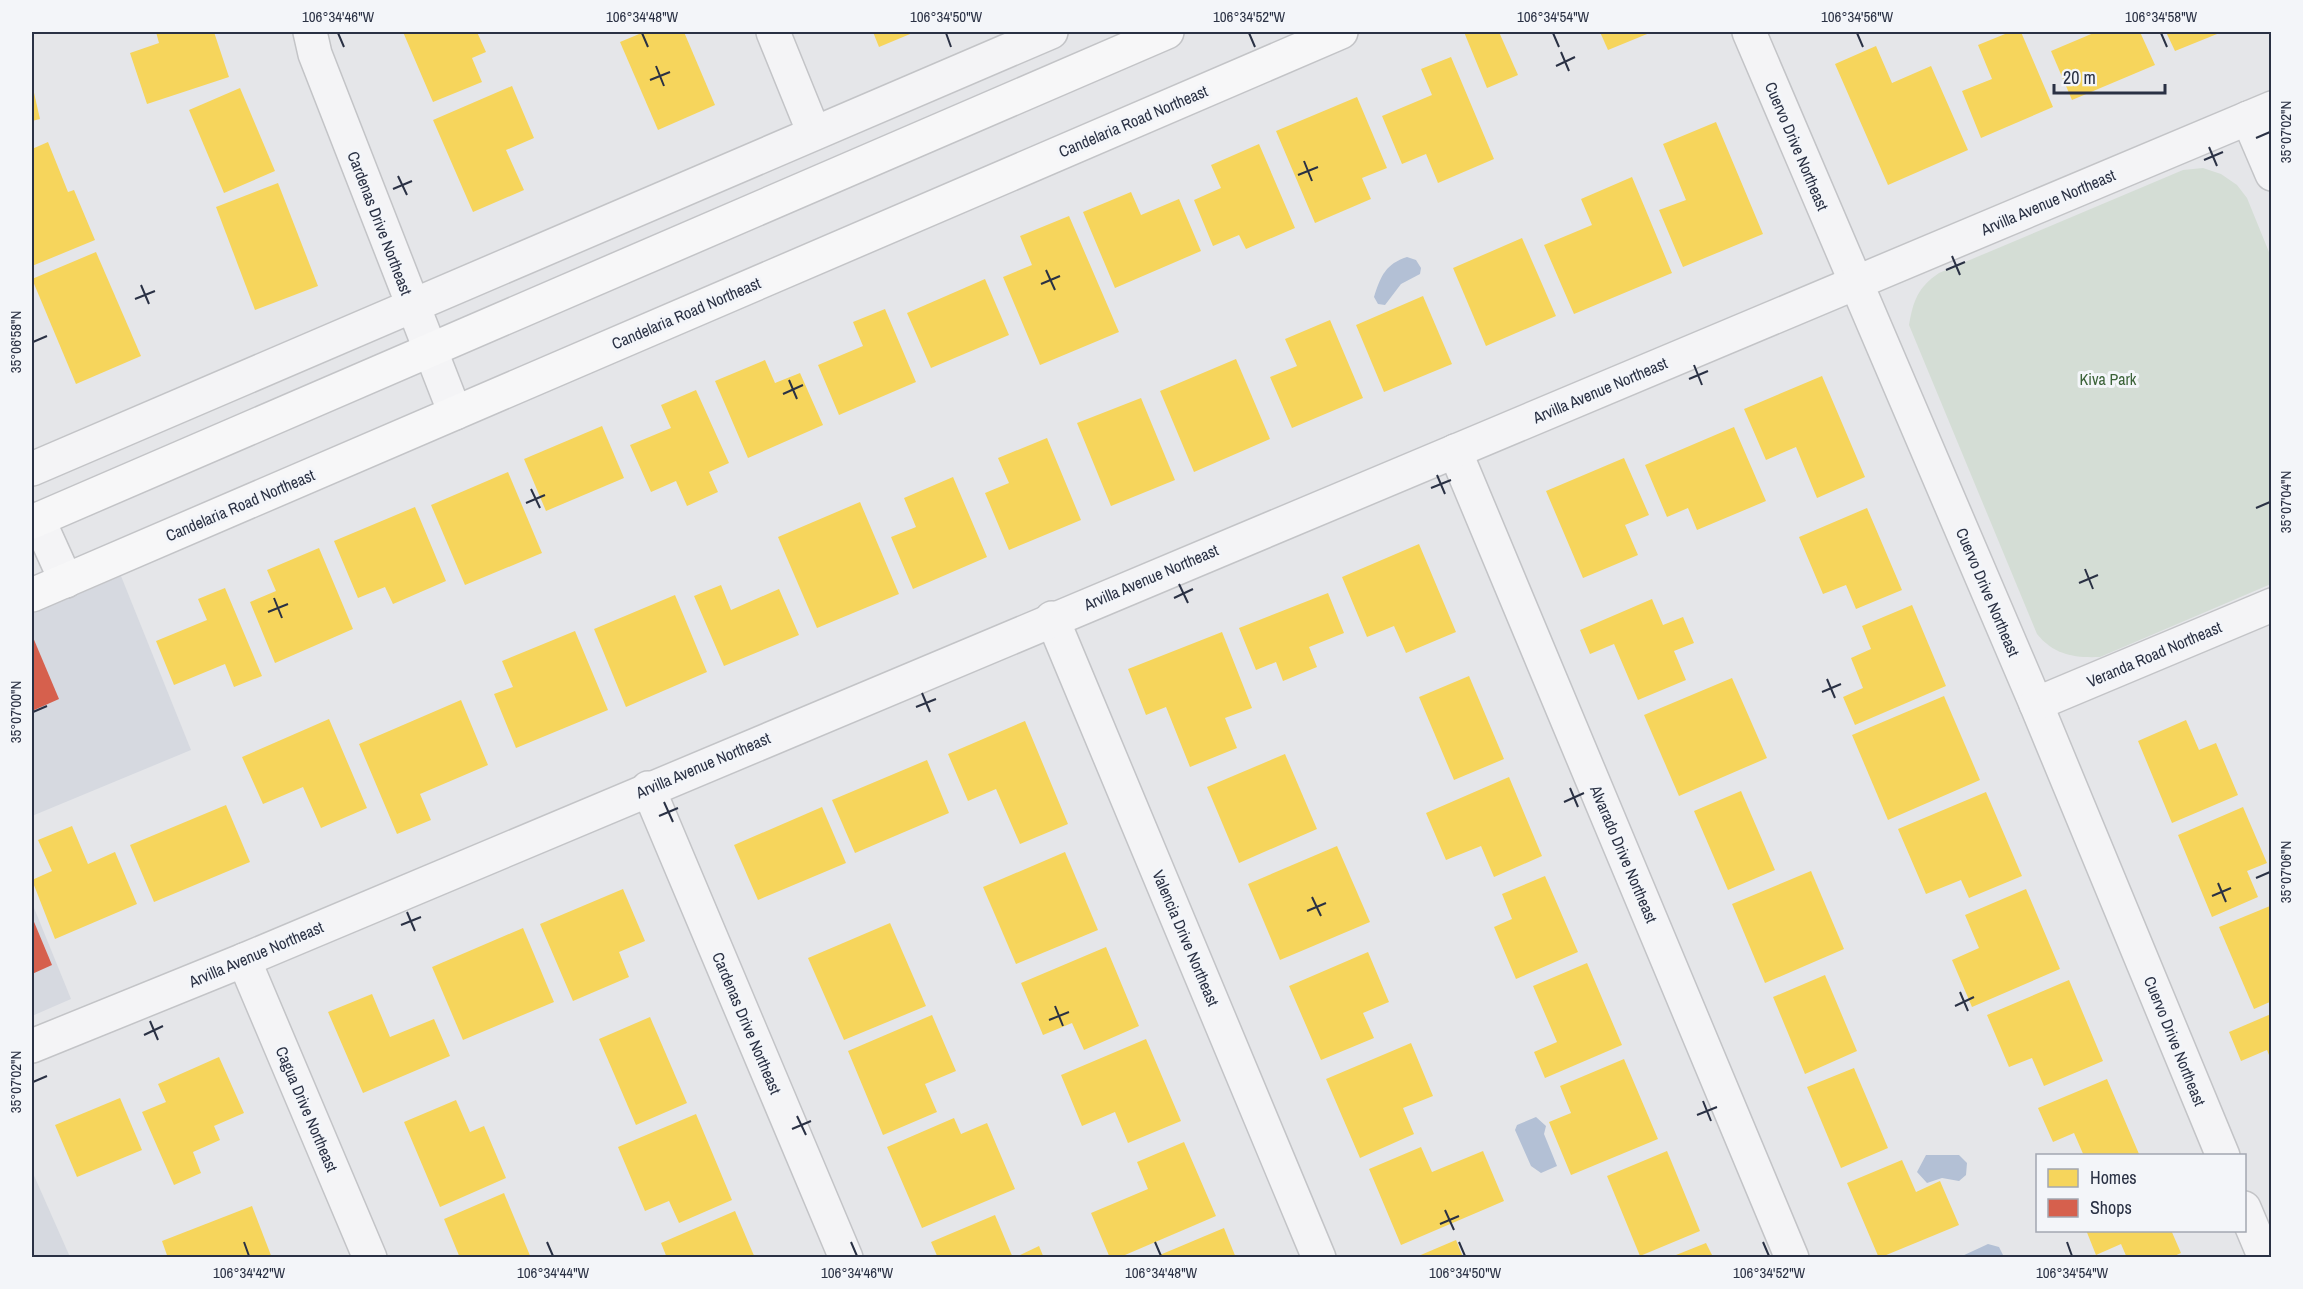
<svg xmlns="http://www.w3.org/2000/svg" width="2303" height="1289" font-family="'Archivo Narrow',sans-serif">
	<style>
		.built { fill: #d6d9e0 }
		.green { fill: #d4ddd5 }
		.water { fill: #b3c0d5 }
		.homes { fill: #f6d55c }
		.shops { fill: #d6604d }
		.lines { fill: none; stroke-linecap: round; stroke-linejoin: round }
		.minor-casing { stroke: #c3c4c7; stroke-width: 36 }
		.secondary-casing { stroke: #c3c4c7; stroke-width: 36 }
		.minor { stroke: #f4f4f6; stroke-width: 33 }
		.secondary { stroke: #f7f7f8; stroke-width: 33 }
		.ticks { fill: none; stroke: #2a3144; stroke-width: 2 }
		.labels { text-anchor: middle; dominant-baseline: central; stroke-width: 6; stroke-linejoin: round; paint-order: stroke }
		.street-label { font-size: 16px; fill: #2a3144; stroke: #f3f5f9 }
		.park-label { font-size: 16px; fill: #3a6137; stroke: #f3f5f9 }
		.neatline { fill: none; stroke: #2a3144; stroke-width: 2 }
		.ticks-label { font-size: 15px; text-anchor: middle; fill: #2a3144 }
	</style>
	<rect width="100%" height="100%" fill="#e5e6e9"/>
	<g class="built">
		<path d="M121,576L191,750L32,816V614Z"/>
		<path d="M32,903L71,999L32,1016Z"/>
		<path d="M32,1171L70,1257H32Z"/>
	</g>
	<path class="green" d="M2203,168L2221,174L2237,185L2247,198L2271,257V584L2100,657C2074,658 2054,655 2037,634L1909,325C1913,301 1918,287 1939,273L2183,170Z"/>
	<g class="water">
		<path d="M1407,257L1416,260L1421,268L1420,274L1401,284L1385,305L1378,304L1374,297C1381,275 1386,264 1407,257Z"/>
		<path d="M1536,1117L1546,1126L1544,1134L1557,1166L1541,1173L1531,1166L1515,1130L1517,1125Z"/>
		<path d="M1926,1155H1959L1967,1163L1966,1175L1959,1181L1942,1178L1927,1183L1917,1172Z"/>
		<path d="M1988,1244L1999,1247L2004,1257H1960Z"/>
	</g>
	<g class="homes">
		<path d="M156,32H214L229,77L147,104L130,53L159,43Z"/>
		<path d="M403,32H477L486,52L472,58L482,82L433,102Z"/>
		<path d="M644,32H684L715,105L658,130L620,42Z"/>
		<path d="M873,32H915L879,47Z"/>
		<path d="M1464,32H1499L1518,75L1487,88Z"/>
		<path d="M1600,32H1652L1608,50Z"/>
		<path d="M2010,32H2021L2053,107L1981,138L1962,91L1992,79L1978,45Z"/>
		<path d="M2096,32H2140L2155,65L2072,100L2051,51Z"/>
		<path d="M2166,32H2222L2175,51Z"/>
		<path d="M1876,46L1892,83L1931,66L1968,150L1888,185L1835,64Z"/>
		<path d="M1451,57L1494,159L1438,183L1426,154L1402,164L1382,116L1432,95L1421,69Z"/>
		<path d="M32,84L40,119L32,121Z"/>
		<path d="M512,86L534,138L506,150L524,190L473,212L433,120Z"/>
		<path d="M240,88L275,171L224,193L189,110Z"/>
		<path d="M1357,97L1387,168L1362,178L1371,199L1315,223L1276,131Z"/>
		<path d="M1716,122L1763,234L1683,267L1659,210L1686,200L1663,144Z"/>
		<path d="M48,142L68,192L74,190L95,240L32,266V149Z"/>
		<path d="M1259,144L1295,228L1246,249L1239,235L1213,246L1194,200L1221,188L1211,165Z"/>
		<path d="M1632,177L1672,273L1574,314L1544,245L1592,225L1581,199Z"/>
		<path d="M278,183L318,286L255,310L216,207Z"/>
		<path d="M1131,192L1141,215L1179,199L1201,251L1115,288L1083,212Z"/>
		<path d="M1069,216L1119,332L1040,365L1003,277L1032,265L1020,236Z"/>
		<path d="M1522,238L1556,316L1486,346L1453,268Z"/>
		<path d="M96,252L141,356L76,384L32,279Z"/>
		<path d="M985,279L1009,335L931,368L907,313Z"/>
		<path d="M1423,296L1452,364L1384,392L1356,325Z"/>
		<path d="M885,309L916,382L839,415L818,365L863,346L853,322Z"/>
		<path d="M1330,320L1363,398L1292,428L1270,377L1297,366L1285,339Z"/>
		<path d="M1236,359L1270,439L1194,472L1160,391Z"/>
		<path d="M765,360L775,383L800,373L823,425L748,458L715,381Z"/>
		<path d="M1822,376L1865,477L1817,498L1796,447L1766,460L1744,409Z"/>
		<path d="M696,390L729,463L709,472L718,492L687,506L676,481L651,492L630,445L671,428L661,405Z"/>
		<path d="M1141,398L1175,480L1111,506L1077,423Z"/>
		<path d="M602,426L624,478L546,511L524,459Z"/>
		<path d="M1734,427L1766,501L1697,530L1688,508L1667,517L1645,465Z"/>
		<path d="M1047,438L1081,520L1009,550L985,493L1009,483L998,458Z"/>
		<path d="M1624,458L1649,515L1625,525L1638,555L1583,578L1546,491Z"/>
		<path d="M508,472L542,553L465,585L431,505Z"/>
		<path d="M953,477L987,557L913,589L891,537L916,527L904,498Z"/>
		<path d="M860,502L899,594L817,628L778,537Z"/>
		<path d="M415,507L446,581L393,604L385,587L358,598L334,541Z"/>
		<path d="M1867,508L1902,590L1856,609L1846,585L1823,594L1799,537Z"/>
		<path d="M1419,544L1456,632L1406,653L1394,626L1367,637L1342,577Z"/>
		<path d="M319,548L353,629L275,663L250,602L276,591L267,570Z"/>
		<path d="M721,585L731,610L779,589L799,635L724,666L694,596Z"/>
		<path d="M225,588L262,676L234,687L225,664L174,685L156,641L207,620L198,599Z"/>
		<path d="M1328,593L1344,633L1309,647L1317,667L1283,681L1276,662L1256,670L1239,628Z"/>
		<path d="M675,595L707,672L626,707L594,629Z"/>
		<path d="M1652,599L1663,625L1683,617L1694,643L1674,651L1686,680L1638,700L1614,644L1590,654L1580,630Z"/>
		<path d="M1912,605L1946,686L1855,725L1843,697L1863,688L1851,658L1871,649L1862,626Z"/>
		<path d="M575,631L608,710L516,748L494,694L513,687L502,661Z"/>
		<path d="M1222,632L1252,708L1225,718L1237,748L1190,767L1166,707L1146,715L1128,669Z"/>
		<path d="M1469,676L1504,759L1454,780L1419,697Z"/>
		<path d="M1732,678L1767,758L1679,796L1644,715Z"/>
		<path d="M1944,696L1980,780L1888,820L1852,735Z"/>
		<path d="M461,700L488,765L420,794L431,820L397,834L359,744Z"/>
		<path d="M329,719L367,808L321,828L303,787L263,804L242,757Z"/>
		<path d="M2186,720L2199,750L2216,743L2238,795L2172,823L2138,741Z"/>
		<path d="M1025,721L1068,824L1020,844L996,789L968,801L948,754Z"/>
		<path d="M1285,754L1317,829L1239,863L1207,787Z"/>
		<path d="M927,760L949,813L855,853L832,800Z"/>
		<path d="M1509,777L1542,856L1494,877L1481,846L1446,860L1426,813Z"/>
		<path d="M1741,791L1775,870L1728,890L1694,811Z"/>
		<path d="M1986,792L2022,876L1969,898L1961,880L1926,894L1898,829Z"/>
		<path d="M226,805L250,862L154,902L130,845Z"/>
		<path d="M822,807L846,863L758,900L734,845Z"/>
		<path d="M2243,807L2267,863L2247,871L2258,897L2212,917L2178,835Z"/>
		<path d="M72,826L88,864L115,852L137,904L55,939L32,880L52,871L38,840Z"/>
		<path d="M1337,846L1370,922L1280,960L1248,884Z"/>
		<path d="M1065,852L1098,930L1016,964L983,887Z"/>
		<path d="M1811,871L1844,949L1765,983L1732,904Z"/>
		<path d="M1545,876L1578,952L1516,979L1494,927L1512,919L1502,894Z"/>
		<path d="M623,889L645,941L619,952L629,977L573,1001L540,924Z"/>
		<path d="M2026,889L2060,969L1972,1007L1952,960L1979,948L1965,915Z"/>
		<path d="M2270,906L2272,1001L2254,1009L2219,927Z"/>
		<path d="M890,923L926,1006L844,1040L808,958Z"/>
		<path d="M523,928L554,1002L463,1040L432,967Z"/>
		<path d="M1106,947L1139,1026L1084,1050L1072,1023L1043,1035L1021,983Z"/>
		<path d="M1368,952L1389,1002L1363,1013L1374,1038L1321,1060L1289,986Z"/>
		<path d="M1587,963L1622,1045L1545,1078L1534,1052L1557,1042L1533,986Z"/>
		<path d="M1825,975L1857,1051L1805,1074L1773,997Z"/>
		<path d="M2069,980L2103,1061L2044,1086L2032,1058L2009,1067L1987,1015Z"/>
		<path d="M372,994L390,1037L434,1019L450,1056L363,1093L328,1012Z"/>
		<path d="M2271,1014V1060L2267,1050L2241,1061L2229,1032Z"/>
		<path d="M932,1015L956,1071L925,1084L937,1112L883,1135L848,1051Z"/>
		<path d="M650,1017L687,1103L636,1125L599,1039Z"/>
		<path d="M1146,1039L1181,1121L1128,1143L1115,1112L1082,1126L1061,1075Z"/>
		<path d="M1411,1043L1433,1096L1403,1108L1414,1134L1360,1158L1326,1079Z"/>
		<path d="M219,1057L244,1113L214,1126L220,1140L193,1152L201,1173L174,1185L142,1112L166,1102L158,1084Z"/>
		<path d="M1624,1059L1658,1139L1571,1175L1549,1122L1571,1113L1560,1086Z"/>
		<path d="M1854,1068L1888,1148L1841,1168L1807,1087Z"/>
		<path d="M2107,1079L2139,1154L2084,1156L2074,1133L2053,1142L2038,1108Z"/>
		<path d="M120,1098L142,1150L77,1177L55,1125Z"/>
		<path d="M456,1100L470,1132L484,1126L506,1178L440,1207L404,1122Z"/>
		<path d="M696,1114L732,1200L679,1223L669,1201L645,1211L618,1147Z"/>
		<path d="M954,1118L961,1134L987,1123L1015,1189L922,1228L887,1147Z"/>
		<path d="M1184,1142L1216,1216L1118,1258H1110L1091,1213L1148,1189L1137,1162Z"/>
		<path d="M1421,1147L1432,1172L1483,1151L1504,1201L1401,1245L1369,1169Z"/>
		<path d="M1667,1151L1700,1231L1640,1256L1607,1176Z"/>
		<path d="M1902,1160L1916,1192L1940,1181L1959,1225L1879,1258L1847,1183Z"/>
		<path d="M504,1193L531,1258H460L444,1219Z"/>
		<path d="M252,1206L272,1258H168L162,1241Z"/>
		<path d="M735,1211L755,1258H667L661,1243Z"/>
		<path d="M995,1215L1013,1258H938L931,1242Z"/>
		<path d="M1224,1228L1236,1258H1155V1257Z"/>
		<path d="M2086,1230H2171L2181,1253L2170,1258H2127L2121,1244L2096,1255Z"/>
		<path d="M1456,1240L1463,1257H1416Z"/>
		<path d="M1706,1243L1713,1257H1671Z"/>
		<path d="M1039,1246L1044,1258H1014Z"/>
	</g>
	<g class="shops">
		<path d="M32,635L59,699L32,711Z"/>
		<path d="M32,917L52,965L32,974Z"/>
	</g>
	<g class="lines">
		<g class="minor-casing">
			<g id="minor">
				<path d="M310,32L315,54L455,413"/>
				<path d="M773,32L814,133"/>
				<path d="M1749,32L2036,704L2223,1156"/>
				<path d="M2248,118L2272,174"/>
				<path d="M1455,451L1792,1258"/>
				<path d="M32,469L1051,32"/>
				<path d="M38,519L66,581"/>
				<path d="M1052,618L1319,1258"/>
				<path d="M2036,704L2272,605"/>
				<path d="M648,788L846,1258"/>
				<path d="M244,960L370,1258"/>
				<path d="M32,1046L244,960L2272,108"/>
				<path d="M2244,1208L2265,1258"/>
			</g>
		</g>
		<g class="secondary-casing">
			<g id="secondary">
				<path d="M32,522L1167,32"/>
				<path d="M32,595L1341,32"/>
			</g>
		</g>
		<use href="#minor" class="minor"/>
		<use href="#secondary" class="secondary"/>
	</g>
	<path class="ticks" d="M338,33L344,47M642,33L648,47M946,33L951,47M1249,33L1255,47M1553,33L1559,47M1857,33L1863,47M2161,33L2167,47M1561,52L1569,71M656,66L664,86M1556,66L1575,57M650,80L670,72M2256,138L2270,132M2209,147L2217,166M2204,160L2223,152M1304,161L1312,181M1298,175L1318,167M398,176L407,195M393,189L412,181M1952,256L1960,275M1046,270L1055,290M1946,270L1965,262M1041,284L1060,276M141,285L149,304M135,299L155,291M33,342L47,336M1694,365L1702,385M1689,379L1708,371M789,380L797,399M783,394L803,385M1437,475L1445,494M1431,488L1451,480M531,489L540,508M526,503L545,495M2256,508L2270,502M2085,569L2093,589M2079,583L2098,575M1179,584L1188,603M274,598L282,618M1174,598L1193,589M268,612L288,604M1827,679L1835,698M1822,692L1841,684M922,693L930,712M916,707L936,699M33,712L47,706M1570,788L1578,807M664,802L673,822M1564,802L1584,793M659,816L678,808M2256,878L2270,872M2218,883L2226,902M2212,896L2231,888M1312,897L1321,916M1307,911L1326,903M407,912L415,931M401,925L421,917M1960,992L1968,1011M1055,1006L1063,1026M1955,1006L1974,997M1049,1020L1069,1012M150,1021L158,1040M144,1035L163,1026M33,1082L47,1076M1703,1101L1711,1121M1697,1115L1717,1107M797,1116L806,1135M792,1129L811,1121M1445,1210L1454,1230M1440,1224L1459,1216M244,1242L249,1256M547,1242L553,1256M851,1242L857,1256M1155,1242L1161,1256M1459,1242L1465,1256M1763,1242L1769,1256M2067,1242L2072,1256"/>
	<g class="labels">
		<g class="street-label">
			<text transform="translate(1133 121) rotate(-23)">Candelaria Road Northeast</text>
			<text transform="translate(1797 146) rotate(67)">Cuervo Drive Northeast</text>
			<text transform="translate(2048 202) rotate(-23)">Arvilla Avenue Northeast</text>
			<text transform="translate(380 223) rotate(69)">Cardenas Drive Northeast</text>
			<text transform="translate(686 313) rotate(-23)">Candelaria Road Northeast</text>
			<text transform="translate(1600 390) rotate(-23)">Arvilla Avenue Northeast</text>
			<text transform="translate(240 505) rotate(-23)">Candelaria Road Northeast</text>
			<text transform="translate(1151 577) rotate(-23)">Arvilla Avenue Northeast</text>
			<text transform="translate(1988 592) rotate(67)">Cuervo Drive Northeast</text>
			<text transform="translate(2154 654) rotate(-23)">Veranda Road Northeast</text>
			<text transform="translate(703 765) rotate(-23)">Arvilla Avenue Northeast</text>
			<text transform="translate(1624 854) rotate(67)">Alvarado Drive Northeast</text>
			<text transform="translate(1186 938) rotate(67)">Valencia Drive Northeast</text>
			<text transform="translate(256 954) rotate(-23)">Arvilla Avenue Northeast</text>
			<text transform="translate(747 1023) rotate(67)">Cardenas Drive Northeast</text>
			<text transform="translate(2175 1041) rotate(68)">Cuervo Drive Northeast</text>
			<text transform="translate(307 1109) rotate(67)">Cagua Drive Northeast</text>
		</g>
		<g class="park-label">
			<text x="2108" y="379">Kiva Park</text>
		</g>
	</g>
	<rect width="2303" height="1289" fill="none" stroke="#f3f5f9" stroke-width="66"/>
	<rect x="2036" y="1154" width="210" height="78" fill="#f3f5f9" stroke="#a3a7b1" stroke-width="1.5"/>
	<rect x="2048" y="1169" width="30" height="18" fill="#f6d55c" stroke="#a3a7b1" stroke-width="1.5"/>
	<text x="2090" y="1184" font-size="18" fill="#2a3144">Homes</text>
	<rect x="2048" y="1199" width="30" height="18" fill="#d6604d" stroke="#a3a7b1" stroke-width="1.5"/>
	<text x="2090" y="1214" font-size="18" fill="#2a3144">Shops</text>
	<path d="M2054 84v9h111v-9" fill="none" stroke="#2a3144" stroke-width="3"/>
	<text x="2063" y="84" font-size="18" fill="#2a3144" stroke="#f3f5f9" stroke-width="4.5" paint-order="stroke">20 m</text>
	<rect x="33" y="33" width="2237" height="1223" class="neatline"/>
	<g class="ticks-label">
		<text x="338" y="22">106°34'46"W</text>
		<text x="642" y="22">106°34'48"W</text>
		<text x="946" y="22">106°34'50"W</text>
		<text x="1249" y="22">106°34'52"W</text>
		<text x="1553" y="22">106°34'54"W</text>
		<text x="1857" y="22">106°34'56"W</text>
		<text x="2161" y="22">106°34'58"W</text>
		<text transform="translate(2286 132) rotate(-90)" y="5">35°07'02"N</text>
		<text transform="translate(16 342) rotate(-90)" y="5">35°06'58"N</text>
		<text transform="translate(2286 502) rotate(-90)" y="5">35°07'04"N</text>
		<text transform="translate(16 712) rotate(-90)" y="5">35°07'00"N</text>
		<text transform="translate(2286 872) rotate(-90)" y="5">35°07'06"N</text>
		<text transform="translate(16 1082) rotate(-90)" y="5">35°07'02"N</text>
		<text x="249" y="1278">106°34'42"W</text>
		<text x="553" y="1278">106°34'44"W</text>
		<text x="857" y="1278">106°34'46"W</text>
		<text x="1161" y="1278">106°34'48"W</text>
		<text x="1465" y="1278">106°34'50"W</text>
		<text x="1769" y="1278">106°34'52"W</text>
		<text x="2072" y="1278">106°34'54"W</text>
	</g>
</svg>
